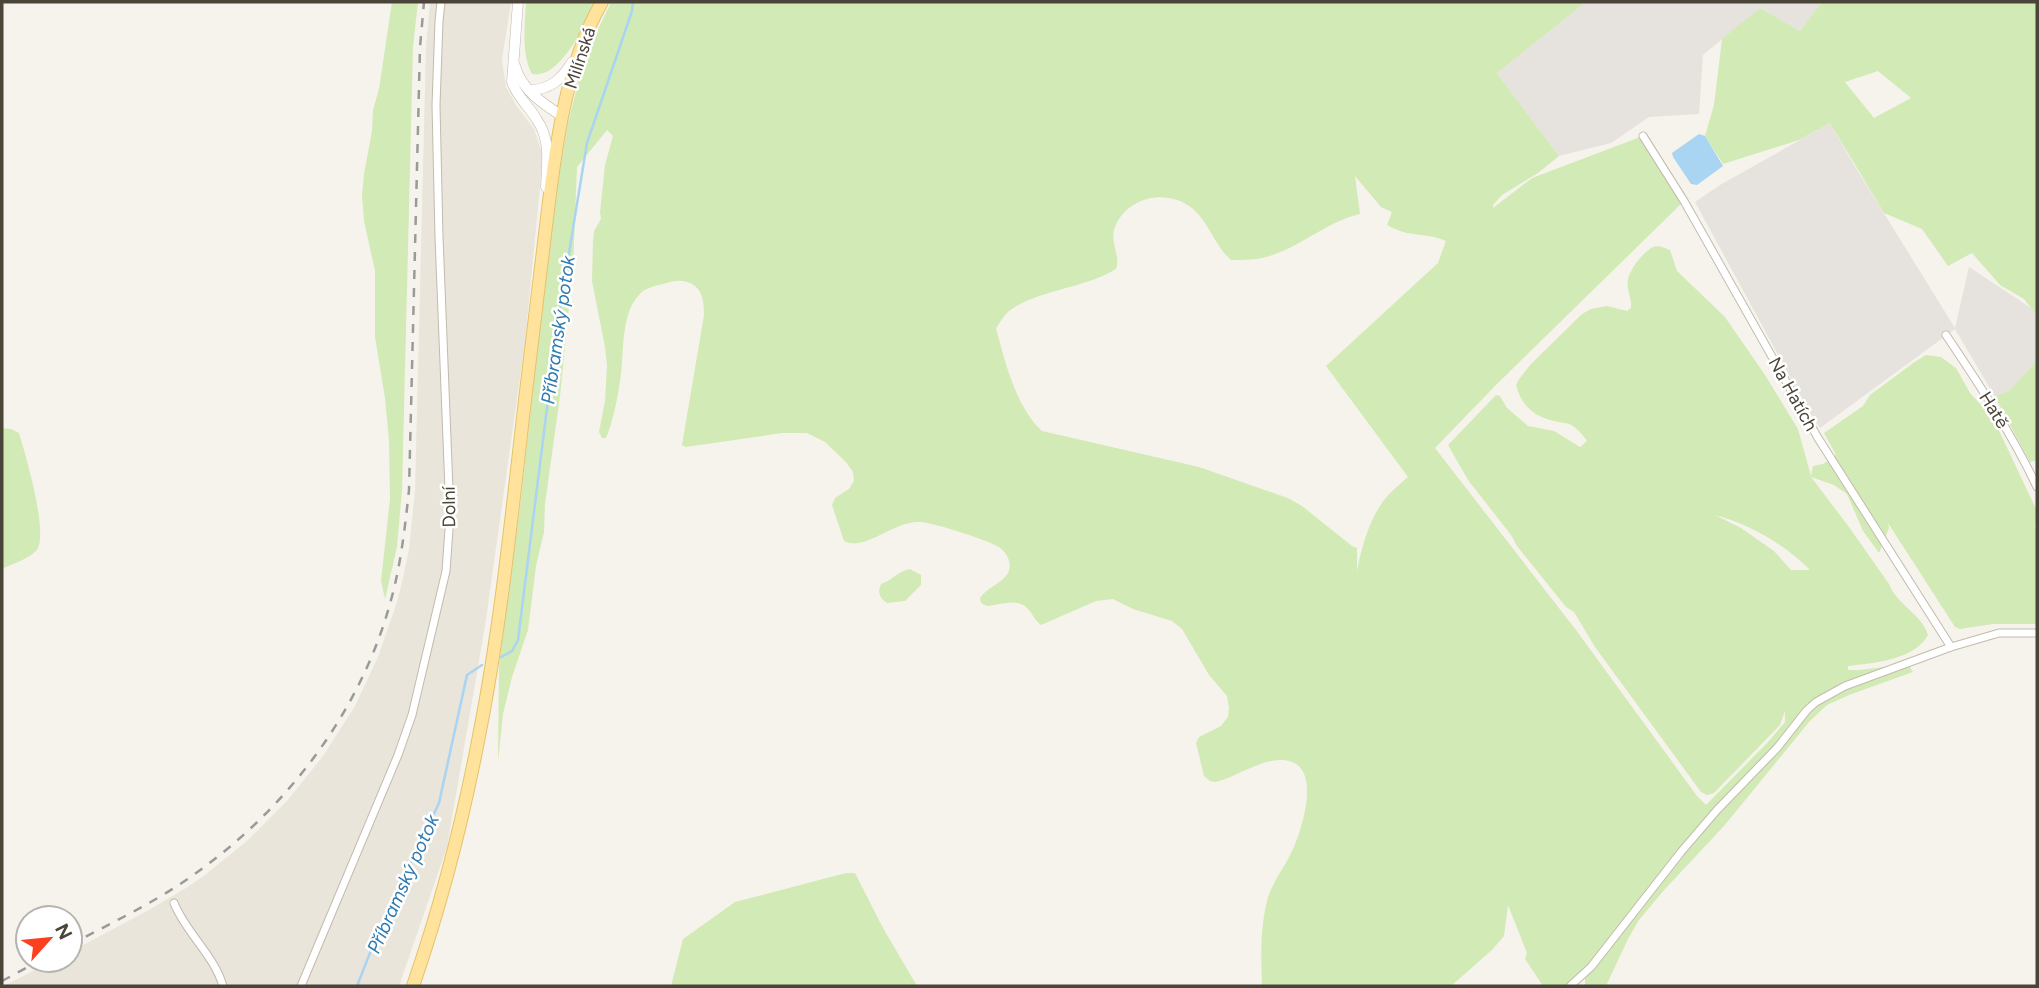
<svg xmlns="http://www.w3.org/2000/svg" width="2039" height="988" font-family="Figtree,sans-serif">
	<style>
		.residential { fill: #eae5da }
		.industrial { fill: #e6e2dd }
		.green { fill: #d2eab5; fill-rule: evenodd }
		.water { fill: #a9d4f2 }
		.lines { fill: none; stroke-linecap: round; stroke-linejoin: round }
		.stream { stroke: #a9d4f2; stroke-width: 2.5 }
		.minor-casing { stroke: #c2bbae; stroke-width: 9 }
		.tertiary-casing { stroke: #c2bbae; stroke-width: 11 }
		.primary-casing { stroke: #e6c16a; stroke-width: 14 }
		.minor { stroke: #fff; stroke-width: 7 }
		.tertiary { stroke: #fff; stroke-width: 10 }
		.primary { stroke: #ffe39c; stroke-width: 12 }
		.rail { stroke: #9a9a9a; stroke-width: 2.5; stroke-dasharray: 9 9; stroke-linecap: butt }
		.labels { text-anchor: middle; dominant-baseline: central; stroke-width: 5; stroke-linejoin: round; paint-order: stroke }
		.street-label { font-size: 18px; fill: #4b4439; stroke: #fff }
		.water-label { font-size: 19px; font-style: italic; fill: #2e7ab2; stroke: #fff }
	</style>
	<rect width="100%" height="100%" fill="#f6f3ec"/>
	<path class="residential" d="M430,2H511L502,60L506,87L516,105L534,129L543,156L525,342L485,626L447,847L399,986H4L54,960H70V952L147,911L186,888L205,875L248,840L287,801L323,756L355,706L378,657L397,602L403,578L409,549L415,491L426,47Z"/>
	<g class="industrial">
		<path d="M1586,2H1822L1800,31L1760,8L1703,55L1699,114L1649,117L1611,143L1559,156L1497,73Z"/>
		<path d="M1830,123L1854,165L1955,328L1969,267L2031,308L2037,316V360L2010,390L1995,397L1955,329L1820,428L1812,417L1695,202L1720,185Z"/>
	</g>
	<g class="green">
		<path d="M392,2H418L413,47L402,490L397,547L385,599L381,581L390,499L389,441L385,398L375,337V271L364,221L362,195L364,174L372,131L373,110L379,89Z"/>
		<path d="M526,2H596C586,23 560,80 532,74C521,53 525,25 526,2Z"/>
		<path d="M611,2H1586L1497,73L1559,156L1538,173L1502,195L1493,205V208L1532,178L1643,136L1684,201L1497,384L1435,448L1576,630L1697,796L1706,805L1768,742L1785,722V711L1780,725L1714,793L1707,795L1701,792L1595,647L1574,612L1566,607L1517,546L1511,535L1468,480L1448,445L1496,395L1500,396L1507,408L1528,426L1554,431L1580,447L1587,441C1582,434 1578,429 1571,425C1566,422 1560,423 1554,421C1534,417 1521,405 1516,385L1519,379L1531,364L1582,314L1591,309L1607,306L1627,311L1631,308C1632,298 1626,290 1628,279C1630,269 1643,252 1653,247C1659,245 1664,248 1670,250L1677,271L1725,317L1765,375L1798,429L1811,476L1813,466L1823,464L1836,455L1824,433L1863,406L1870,395L1916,361L1926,355L1941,357L1956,368L1970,393L1993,418L2037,511V520L2035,527L2037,532V624H1993L1960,629L1955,627L1888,523L1889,528L1879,553L1863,531L1847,494L1834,485L1811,477L1849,527L1889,584C1897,605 1921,613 1928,635C1914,660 1874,663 1848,666V670H1859L1908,664L1913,672L1849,695L1827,705L1809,722L1724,826L1665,889L1639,920L1628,939L1606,986H1585V975L1570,986H1543L1525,959L1527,953L1508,905L1504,936L1492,950L1451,986H1262C1261,958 1260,929 1267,901C1272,882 1285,867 1293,849C1302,829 1320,772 1292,762C1269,753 1237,777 1216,782L1210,781L1204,776L1196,743L1199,737L1221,726L1228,717L1229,708L1227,696L1209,675L1182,629L1172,621L1133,609L1113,599L1096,601L1041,625C1034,620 1032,612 1026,607C1015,598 999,605 987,606L981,603L980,598C987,587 1002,584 1008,573C1013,562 1006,551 997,546C984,539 935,523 920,522C895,520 864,552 844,541L832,505L835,498L849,489L854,481L853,472L846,462L825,442L807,433H782L686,447L682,445L704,315C704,302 703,289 690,283C681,279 672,281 663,284C655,286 644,288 639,295C621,314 624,350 621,374C618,396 614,418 606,438H602L599,432L605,401L607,366L605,347L592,281L593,241L594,231L601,219L600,212L605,165L613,136L607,130L577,167L573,268L560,396L545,504L544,532L536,566L528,630L512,677L503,714L498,762L499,665L520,506L553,209L568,123L579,79L593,40ZM1355,176L1381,207L1392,212L1387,225C1409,238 1426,232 1446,241L1438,263L1326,366L1408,477C1398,486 1387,494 1380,506C1368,524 1361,550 1357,571V548L1352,546L1302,506L1288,498L1199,467L1042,431C1016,407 1005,362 996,328C1000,323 1004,315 1009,311C1039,289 1084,289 1116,269C1121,255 1109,242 1115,227C1127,197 1166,188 1192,208C1209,222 1214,245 1231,260C1246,260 1261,260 1275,254C1304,244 1329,221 1360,214ZM1715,515C1750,524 1785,545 1810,570H1791L1774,551L1741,528Z"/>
		<path d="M1822,2H2037V316L2024,299L2000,285L1972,253L1948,266L1922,229L1884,213L1830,123L1799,140L1723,164L1705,136L1714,105L1722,39L1760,8L1800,31ZM1878,71L1911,98L1874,118L1845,82Z"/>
		<path d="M2037,360V460L2030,462L1995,397L2010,390Z"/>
		<path d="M2,428L11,429L19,433C25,453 50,536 36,551C28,559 12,564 2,569Z"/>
		<path d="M910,569L921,575V585L905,601L887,603C880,598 877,593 881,584C893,580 898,571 910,569Z"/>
		<path d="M846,873H855L883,928L917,986H671L683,939L735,902Z"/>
	</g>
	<path class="water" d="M1699,134L1705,136L1723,166L1697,185L1691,184L1673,157L1672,153Z"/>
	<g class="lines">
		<g class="stream">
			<path d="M501,657L512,651L518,640L558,320L587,143L632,11L633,2"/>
			<path d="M357,986L379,930L439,803L467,675L482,665"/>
		</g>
		<g class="minor-casing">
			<g id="minor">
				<path d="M1643,136L1684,201L1818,438L1951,647"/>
				<path d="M1946,335C1979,384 2012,434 2037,487"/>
				<path d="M174,903C186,933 214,955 223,986"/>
				<path d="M301,986L398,755L412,715L446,571L450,515L439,237L436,105L439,21L441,2"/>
				<path d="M1570,986L1591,967L1681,852L1717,810L1777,748L1807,710L1816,702L1845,686L1951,647L1999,633H2037"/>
			</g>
		</g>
		<g class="tertiary-casing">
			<g id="tertiary">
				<path d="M518,2L512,82C517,97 529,106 537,120C551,140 547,164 546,187"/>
				<path d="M515,66C521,89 543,104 562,116"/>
				<path d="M529,90C550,90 562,79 572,62"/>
			</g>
		</g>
		<g class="primary-casing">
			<path id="primary" d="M413,986C441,905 463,820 479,736C501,625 512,512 525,400C532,342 539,284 546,226C555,152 564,68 602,2"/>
		</g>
		<use href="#minor" class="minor"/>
		<use href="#tertiary" class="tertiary"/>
		<use href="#primary" class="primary"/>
		<g class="rail">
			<path d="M70,945C115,921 162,899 203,868C292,802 362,708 391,600C401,564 405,527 409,490L420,47L424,2"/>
			<path d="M2,981L41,960"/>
		</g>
	</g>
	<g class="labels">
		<g class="street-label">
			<text transform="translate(580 58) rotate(-72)">Milínská</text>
			<text transform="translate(1793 394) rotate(61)">Na Hatích</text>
			<text transform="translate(1994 410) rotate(58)">Hatě</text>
			<text transform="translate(449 507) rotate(-91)">Dolní</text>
		</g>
		<g class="water-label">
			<text transform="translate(558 330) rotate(-82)">Příbramský potok</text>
			<text transform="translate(403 884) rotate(-66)">Příbramský potok</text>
		</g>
	</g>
	<rect width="2039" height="988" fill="none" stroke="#4b4439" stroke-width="7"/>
	<g transform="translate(49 939) rotate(63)"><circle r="33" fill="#ffffff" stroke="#b7b4b0" stroke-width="2"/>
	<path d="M0-5L12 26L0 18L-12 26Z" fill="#fc3f1d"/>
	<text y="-10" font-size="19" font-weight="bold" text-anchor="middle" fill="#4b4439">N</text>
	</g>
</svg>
